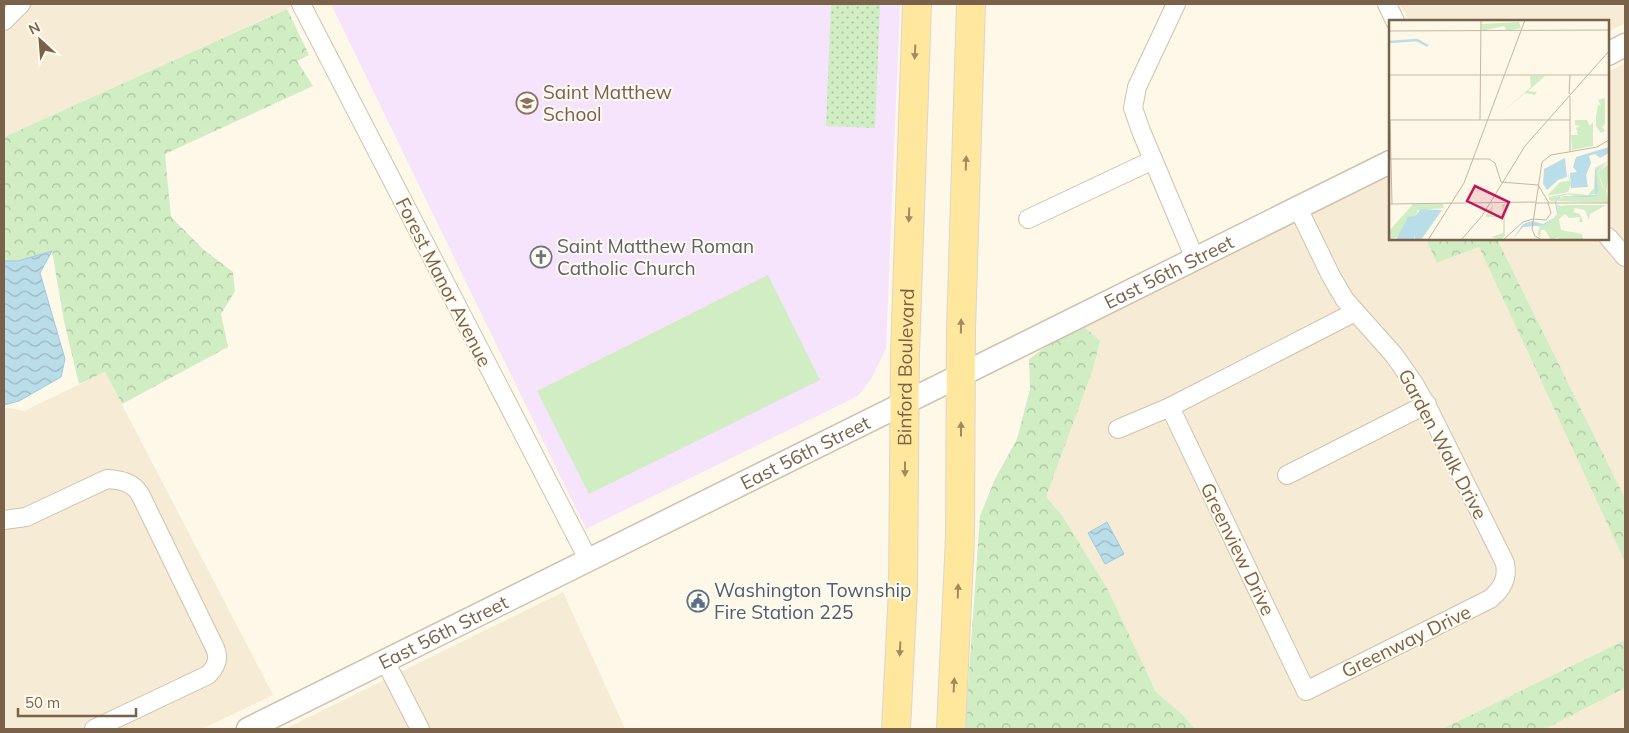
<svg xmlns="http://www.w3.org/2000/svg" width="1629" height="733" font-family="Mulish,sans-serif">
	<style>
		.residential { fill: #f6ebd5 }
		.education { fill: #f5e4fb }
		.grass { fill: #d0edc4 }
		.forest { fill: url(#forest-crowns) }
		.garden { fill: url(#garden-dots) }
		.water { fill: url(#water-waves); stroke: #9fcbdc }
		.lines { fill: none; stroke-linecap: round; stroke-linejoin: round }
		.minor-casing { stroke: #d1c1ac; stroke-width: 20 }
		.tertiary-casing { stroke: #d1c1ac; stroke-width: 25 }
		.primary-casing { stroke: #dcd6d0; stroke-width: 30 }
		.minor { stroke: #fff; stroke-width: 18 }
		.tertiary { stroke: #fff; stroke-width: 22 }
		.primary { stroke: #ffe79d; stroke-width: 28 }
		.oneway { fill: #a28962 }
		.labels { text-anchor: middle; dominant-baseline: central; stroke-width: 4; stroke-linejoin: round; paint-order: stroke }
		.education-label { font-size: 19px; fill: #785e54; stroke: #fffbef; text-anchor: start }
		.worship-label { font-size: 19px; fill: #5b616d; stroke: #fffbef; text-anchor: start }
		.street-label { font-size: 19px; fill: #7a6149; stroke: #fffbef }
		.service-label { font-size: 19px; fill: #4e5e75; stroke: #fffbef; text-anchor: start }
		.inset-river { fill: none; stroke: #baddea; stroke-width: 2.5 }
		.inset-road { fill: none; stroke: #c5b7a3; stroke-width: 1 }
		.view { fill: #c2185b; fill-opacity: 0.15; stroke: #c2185b; stroke-width: 2.5 }
		.inset-edge { fill: none; stroke: #7a6149; stroke-width: 2.5 }
	</style>
	<defs>
		<pattern id="forest-crowns" width="20" height="18" patternUnits="userSpaceOnUse" patternTransform="scale(1.25)"><rect width="20" height="18" fill="#d0edc4"/><path d="M2 6a3 3 0 1 1 6 0M12 15a3 3 0 1 1 6 0" fill="none" stroke="#aec3a1"/></pattern>
		<pattern id="garden-dots" width="8" height="8" patternUnits="userSpaceOnUse" patternTransform="scale(1.25)"><rect width="8" height="8" fill="#d0edc4"/><path d="M2 2h.1M6 6h.1" fill="none" stroke="#aec3a1" stroke-width="1.8" stroke-linecap="round"/></pattern>
		<pattern id="water-waves" width="16" height="10" patternUnits="userSpaceOnUse" patternTransform="scale(1.25)"><rect width="16" height="10" fill="#baddea"/><path d="M0 5q4-4 8 0t8 0" fill="none" stroke="#9cb7c0"/></pattern>
	</defs>
	<rect width="100%" height="100%" fill="#fef8e8"/>
	<g class="residential">
		<path d="M4,4H297L4,137Z"/>
		<path d="M1400,4H1625V23L1608,32V21H1409Z"/>
		<path d="M1625,63V498L1497,239H1608V72Z"/>
		<path d="M1390,170V239H1426L1438,263L1479,247L1625,562V640L1442,729H1195L1183,715L1156,692L1108,590L1062,515L1046,497L1093,369L1100,342L1080,323Z"/>
		<path d="M105,372L273,695L202,729H4V407L24,411Z"/>
		<path d="M563,592L625,729H285Z"/>
		<path d="M1625,688V729H1545Z"/>
	</g>
	<path class="education" d="M331,4H900L886,349L871,379L858,396L586,529Z"/>
	<path class="grass" d="M768,275L820,380L589,494L537,391Z"/>
	<g class="forest">
		<path d="M287,9L309,55L297,61L313,86L165,154L171,217L204,250L233,272L235,291L221,314L228,347L122,404L105,372L79,384L64,321L52,251L18,261H4V137Z"/>
		<path d="M1426,239H1497L1625,498V562L1479,247L1437,263Z"/>
		<path d="M1080,323L1100,341L1093,369L1046,497L1062,515L1108,590L1156,692L1183,715L1195,729H965L980,516L995,479L1017,439L1030,389L1029,359Z"/>
		<path d="M1625,640V688L1545,729H1442Z"/>
	</g>
	<path class="garden" d="M831,4H880L875,128L826,126Z"/>
	<g class="water">
		<path d="M52,251L40,273L65,359L61,377L19,401L4,405V261H18Z"/>
		<path d="M1107,522L1124,554L1105,564L1088,533Z"/>
	</g>
	<g class="lines">
		<g class="minor-casing">
			<g id="minor">
				<path d="M301,4L588,559"/>
				<path d="M1176,4L1137,87L1133,108L1141,131L1195,259"/>
				<path d="M1387,4L1395,21"/>
				<path d="M4,21L21,4"/>
				<path d="M1028,219L1153,160"/>
				<path d="M1608,237L1625,257"/>
				<path d="M1170,407L1306,691L1490,599C1502,589 1508,579 1505,563L1430,412L1415,385L1394,355L1345,300L1331,276L1298,208"/>
				<path d="M1118,429L1170,407L1355,312"/>
				<path d="M1287,475L1427,404"/>
				<path d="M4,520L26,517L107,479C121,480 132,482 140,494L215,648C220,659 216,667 208,675L94,729"/>
				<path d="M385,661L420,729"/>
			</g>
		</g>
		<g class="tertiary-casing">
			<g id="tertiary">
				<path d="M1608,54L1625,45"/>
				<path id="s1" d="M248,729L1390,162"/>
			</g>
		</g>
		<g class="primary-casing">
			<g id="primary">
				<path id="s2" d="M896,729L903,589L905,353L917,4"/>
				<path d="M951,729L960,537L961,330L971,4"/>
			</g>
		</g>
		<use href="#minor" class="minor"/>
		<use href="#tertiary" class="tertiary"/>
		<use href="#primary" class="primary"/>
	</g>
	<defs><path id="oneway-solid" d="M-6-.8H1V-3.2L6.5 0L1 3.2V.8H-6Z" transform="scale(1.25)"/></defs>
	<g class="oneway">
		<use href="#oneway-solid" transform="translate(915 52) rotate(93)"/>
		<use href="#oneway-solid" transform="translate(966 163) rotate(-88)"/>
		<use href="#oneway-solid" transform="translate(909 215) rotate(92)"/>
		<use href="#oneway-solid" transform="translate(961 326) rotate(-89)"/>
		<use href="#oneway-solid" transform="translate(961 429) rotate(-90)"/>
		<use href="#oneway-solid" transform="translate(905 469) rotate(90)"/>
		<use href="#oneway-solid" transform="translate(958 591) rotate(-88)"/>
		<use href="#oneway-solid" transform="translate(900 649) rotate(93)"/>
		<use href="#oneway-solid" transform="translate(954 685) rotate(-87)"/>
	</g>
	<defs>
		<g id="school-ring" transform="scale(1.125)"><circle r="9.5" fill="#fffbef" stroke="#8d6e63" stroke-width="1.5"/><path d="M0-5L7-2L0 1L-7-2ZM-4 1L0 2.5L4 1V4Q0 6-4 4Z" fill="#8d6e63"/></g>
		<g id="church-ring" transform="scale(1.125)"><circle r="9.5" fill="#fffbef" stroke="#6b7280" stroke-width="1.5"/><path d="M-1.2-6h2.4v3.5h3.3v2.4h-3.3V6h-2.4V-.1h-3.3v-2.4h3.3Z" fill="#6b7280"/></g>
		<g id="civic-ring" transform="scale(1.125)"><circle r="9.5" fill="#fffbef" stroke="#5c6f8a" stroke-width="1.5"/><path d="M-.6-6.5H3V-4.5H.6V-3L4-1V1h2V6H-6V1h2V-1L-.6-3ZM-1.2 2.5V6h2.4V2.5Z" fill="#5c6f8a"/></g>
	</defs>
	<g fill-rule="evenodd">
		<use href="#school-ring" x="527" y="103"/>
		<use href="#church-ring" x="541" y="257"/>
		<use href="#civic-ring" x="698" y="601"/>
	</g>
	<g class="labels">
		<g class="education-label">
			<text x="543" y="92">Saint Matthew<tspan x="543" dy="22">School</tspan></text>
		</g>
		<g class="worship-label">
			<text x="557" y="246">Saint Matthew Roman<tspan x="557" dy="22">Catholic Church</tspan></text>
		</g>
		<g class="street-label">
			<text stroke="none"><textPath href="#s1" startOffset="1028">East 56th Street</textPath></text>
			<text transform="translate(444 282) rotate(63)">Forest Manor Avenue</text>
			<text stroke="none"><textPath href="#s2" startOffset="362">Binford Boulevard</textPath></text>
			<text transform="translate(1443 444) rotate(62)">Garden Walk Drive</text>
			<text stroke="none"><textPath href="#s1" startOffset="622">East 56th Street</textPath></text>
			<text transform="translate(1238 549) rotate(64)">Greenview Drive</text>
			<text stroke="none"><textPath href="#s1" startOffset="218">East 56th Street</textPath></text>
			<text transform="translate(1406 641) rotate(-26)">Greenway Drive</text>
		</g>
		<g class="service-label">
			<text x="714" y="590">Washington Township<tspan x="714" dy="22">Fire Station 225</tspan></text>
		</g>
	</g>
	<g transform="translate(1389 20)">
		<rect width="220" height="220" fill="#fef8e8"/>
		<path d="M220,144V154L215,169L209,152Z" fill="#d0edc4"/>
		<path d="M130,2L132,8L118,11L115,6L93,11L92,4ZM141,56H156L139,71L148,72L146,75L136,73L111,94L142,67ZM216,78V104L213,107L216,111L212,113L207,106V97L209,85L212,86L209,80ZM186,100H198L201,106L204,102V126L183,130L182,115H189L187,108L191,106L186,105ZM220,140L206,150L207,174L189,177L208,175L207,151L220,142L209,152L214,169L220,154L217,171L220,183L168,181L175,176L187,177L179,174L170,177L166,182L160,180V177L180,173L199,175L205,168L206,148ZM179,153L182,164L179,172L158,176L171,162L180,161ZM24,184H54L55,188L29,190L26,196L17,200L11,216L0,220V211ZM104,184L103,196H114L113,184H116V215L113,220L102,217L114,213V197H96ZM167,184L172,186L178,185H217L201,194L200,200L196,190L186,188L184,192L191,194L194,202H190L191,197L180,198L176,194L170,199L172,210L193,214L194,220H168L170,217L162,220L156,210H152L151,217L148,214L151,207L145,205H156L165,199L169,193Z" fill="#d0edc4"/>
		<path d="M220,127V133L211,138L206,134L200,136L202,143L197,155L199,167L182,168L181,153L188,152L184,147L187,137ZM176,138L178,157L169,160L158,170L154,164L155,149ZM220,141L207,151L209,170L207,176L199,177H172L167,182L169,193L165,199L156,205L134,207L123,220L134,204L143,201L154,204L165,198L168,194L166,182L170,177L206,175V150ZM32,189L53,190L32,220H26V215L25,220H7L19,197L26,196Z" fill="#baddea"/>
		<path class="inset-river" d="M0,22L28,20L39,26"/>
		<path class="inset-road" d="M0,11L220,10M0,55H220M180,74L181,55M181,76V132M0,100H181M1,100L3,184M91,100L92,0M0,139H100L106,143L112,162L149,165L160,183M146,183H220M0,184L146,182M39,220L75,163L136,0M72,220L93,196L136,126L220,31M114,220L134,202L144,199L157,200L162,193L159,183M153,220L146,216L143,209L153,142L162,135L208,127L220,120"/>
		<path class="view" d="M86,166L120,182L113,198L78,181Z"/>
		<rect width="220" height="220" class="inset-edge"/>
	</g>
	<rect width="1629" height="733" fill="none" stroke="#7a6149" stroke-width="10"/>
	<g transform="translate(40 40) rotate(334)" stroke="#fffbef" stroke-width="4" paint-order="stroke">
	<path d="M0-4L9 19L0 12L-9 19Z" fill="#7a6149"/>
	<text y="-8" font-size="14" font-weight="bold" text-anchor="middle" fill="#7a6149">N</text>
	</g>
	<path d="M18 708v8h118v-8" fill="none" stroke="#7a6149" stroke-width="2.5"/>
	<text x="25" y="708" font-size="15" fill="#7a6149" stroke="#fffbef" stroke-width="4" paint-order="stroke">50 m</text>
</svg>
